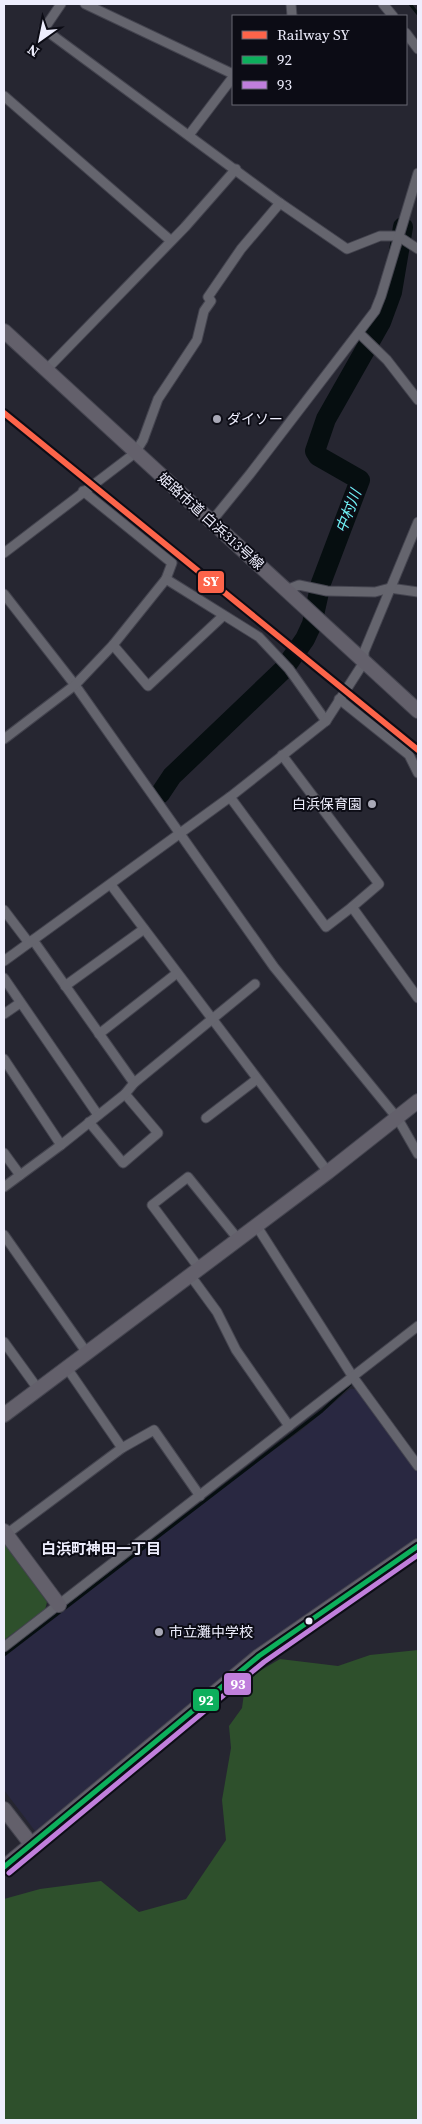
<svg xmlns="http://www.w3.org/2000/svg" width="422" height="2124" font-family="'Source Serif 4','Noto Sans JP',serif">
	<style>
		.built { fill: #292841 }
		.green { fill: #2e502c }
		.lines { fill: none; stroke-linecap: round; stroke-linejoin: round }
		.stream { stroke: #060e10; stroke-width: 3 }
		.river { stroke: #060e10; stroke-width: 20 }
		.street-casing { stroke: #44444f; stroke-width: 11 }
		.secondary-casing { stroke: #44444f; stroke-width: 16 }
		.street { stroke: #65656e; stroke-width: 9 }
		.secondary { stroke: #63606b; stroke-width: 14 }
		.bus-1-casing { stroke: #0c0c15; stroke-width: 9 }
		.bus-2-casing { stroke: #0c0c15; stroke-width: 9 }
		.bus-1 { stroke: #0daf5c; stroke-width: 5 }
		.bus-2 { stroke: #c07fdc; stroke-width: 5 }
		.rail-1-casing { stroke: #0c0c15; stroke-width: 10 }
		.rail-1 { stroke: #fd644a; stroke-width: 6 }
		.poi-dot { fill: #a8a8b6; stroke: #0c0c15; stroke-width: 2 }
		.bus-dot { fill: #eeeefd; stroke: #0c0c15; stroke-width: 2 }
		.labels { text-anchor: middle; dominant-baseline: central; stroke-width: 4; stroke-linejoin: round; paint-order: stroke }
		.poi-label { font-size: 14px; fill: #eeeefd; stroke: #0c0c15; text-anchor: start }
		.street-label { font-size: 14px; fill: #eeeefd; stroke: #0c0c15 }
		.water-label { font-size: 15px; font-style: italic; fill: #71f5f9; stroke: #0c0c15 }
		.neighbourhood-label { font-size: 15px; font-weight: bold; fill: #eeeefd; stroke: #0c0c15 }
		.line-badge { stroke: #0c0c15; stroke-width: 2 }
		.badge-label { font-size: 14px; text-anchor: middle; font-weight: bold; fill: #fff }
	</style>
	<rect width="100%" height="100%" fill="#262631"/>
	<path class="built" d="M350,1389H356L418,1473V1537L250,1655L35,1831L4,1790V1657L254,1464L299,1432Z"/>
	<g class="green">
		<path d="M4,1546H7L47,1602L45,1610L4,1640Z"/>
		<path d="M418,1650V2120H4V1899L40,1889L101,1881L139,1912L186,1899L226,1840L222,1800L231,1748L229,1726L242,1708L246,1679L280,1659L338,1666L370,1655Z"/>
	</g>
	<g class="lines">
		<g class="stream">
			<path d="M410,4L418,14"/>
			<path d="M4,1655L322,1411L355,1380"/>
		</g>
		<path class="river" d="M160,794L172,776L284,669L305,639L312,624L321,583L360,480L318,456L315,451L326,419L381,322L392,292L403,227"/>
		<g class="street-casing">
			<g id="street">
				<path d="M61,4L44,29L280,203L347,249L380,236H398L418,249"/>
				<path d="M85,4L233,74"/>
				<path d="M291,4L292,16"/>
				<path d="M383,4L393,16"/>
				<path d="M406,33L418,49"/>
				<path d="M4,96L170,240"/>
				<path d="M189,135L233,77"/>
				<path d="M359,333L387,360L418,400"/>
				<path d="M45,371L185,227L236,169"/>
				<path d="M83,491L172,563L166,579"/>
				<path d="M211,522L250,474L375,311L381,296L418,173"/>
				<path d="M4,553L135,453L143,440L158,399L197,340L204,311L211,301L208,297L241,249L280,203"/>
				<path d="M286,590L299,585L327,591L375,592L390,588L418,592"/>
				<path d="M4,594L75,685L274,967L398,1119L418,1154"/>
				<path d="M113,645L148,686L223,616"/>
				<path d="M339,699L409,755L418,773"/>
				<path d="M4,739L75,685L113,645L166,579L259,637L289,669L326,721"/>
				<path d="M282,755L379,884L352,907"/>
				<path d="M230,797L326,927L352,907L418,998"/>
				<path d="M111,885L328,1172"/>
				<path d="M4,910L29,943"/>
				<path d="M33,940L134,1083"/>
				<path d="M4,961L230,797L326,721L364,662V652L418,522"/>
				<path d="M4,978L98,1115"/>
				<path d="M65,986L144,929"/>
				<path d="M4,1014L20,1003"/>
				<path d="M99,1034L177,973"/>
				<path d="M4,1059L61,1145"/>
				<path d="M206,1118L257,1079"/>
				<path d="M89,1122L123,1163L158,1133L125,1094"/>
				<path d="M4,1153L20,1175"/>
				<path d="M4,1187L61,1145L125,1094L134,1083L255,984"/>
				<path d="M256,1225L353,1377L418,1466"/>
				<path d="M4,1235L87,1353"/>
				<path d="M199,1268L152,1205L188,1177L238,1239"/>
				<path d="M190,1275L217,1312L236,1350L289,1426"/>
				<path d="M4,1342L38,1389"/>
				<path d="M67,1368L122,1448"/>
				<path d="M4,1536L122,1448L154,1430L200,1496"/>
				<path d="M4,1647L418,1326"/>
			</g>
		</g>
		<g class="secondary-casing">
			<g id="secondary">
				<path d="M4,331L418,711"/>
				<path d="M4,1415L328,1172L418,1101"/>
				<path d="M4,1531L59,1605"/>
				<path d="M4,1809L31,1844"/>
				<path d="M4,1867L259,1656L418,1546"/>
			</g>
		</g>
		<use href="#street" class="street"/>
		<use href="#secondary" class="secondary"/>
		<g class="bus-1-casing">
			<path id="bus-1" d="M4,1867L259,1656L418,1546"/>
		</g>
		<g class="bus-2-casing">
			<path id="bus-2" d="M9,1873L264,1662L418,1555"/>
		</g>
		<use href="#bus-1" class="bus-1"/>
		<use href="#bus-2" class="bus-2"/>
		<g class="rail-1-casing">
			<path id="rail-1" d="M4,413L418,750"/>
		</g>
		<use href="#rail-1" class="rail-1"/>
	</g>
	<g class="poi-dot">
		<circle cx="217" cy="419" r="5"/>
		<circle cx="372" cy="804" r="5"/>
		<circle cx="159" cy="1632" r="5"/>
	</g>
	<circle class="bus-dot" cx="309" cy="1621" r="4.5"/>
	<g class="labels">
		<g class="poi-label">
			<text x="227" y="419">ダイソー</text>
			<text x="362" y="804" text-anchor="end">白浜保育園</text>
			<text x="169" y="1632">市立灘中学校</text>
		</g>
		<g class="street-label">
			<text transform="translate(211 521) rotate(42)">姫路市道 白浜313号線</text>
		</g>
		<g class="water-label">
			<text transform="translate(348 511) rotate(-69)">中村川</text>
		</g>
		<g class="neighbourhood-label">
			<text x="101" y="1548">白浜町神田一丁目</text>
		</g>
	</g>
	<g class="line-badge">
		<rect x="197" y="570" width="28" height="24" rx="5" fill="#fd644a"/>
		<rect x="223" y="1672" width="29" height="24" rx="5" fill="#c07fdc"/>
		<rect x="192" y="1688" width="28" height="24" rx="5" fill="#0daf5c"/>
	</g>
	<g class="badge-label">
		<text x="211" y="586">SY</text>
		<text x="238" y="1689">93</text>
		<text x="206" y="1705">92</text>
	</g>
	<rect width="422" height="2124" fill="none" stroke="#eeeefd" stroke-width="10"/>
	<rect x="232" y="15" width="175" height="90" fill="#0c0c15" stroke="#666672"/>
	<rect x="242" y="31" width="25" height="8" fill="#fd644a" stroke="#666672"/>
	<text x="277" y="40" font-size="15" fill="#eeeefd">Railway SY</text>
	<rect x="242" y="56" width="25" height="8" fill="#0daf5c" stroke="#666672"/>
	<text x="277" y="65" font-size="15" fill="#eeeefd">92</text>
	<rect x="242" y="81" width="25" height="8" fill="#c07fdc" stroke="#666672"/>
	<text x="277" y="90" font-size="15" fill="#eeeefd">93</text>
	<g transform="translate(40 40) rotate(213)" stroke="#0c0c15" stroke-width="4" paint-order="stroke">
	<path d="M0-4L9 19L0 12L-9 19Z" fill="#eeeefd"/>
	<text y="-8" font-size="14" font-weight="bold" text-anchor="middle" fill="#eeeefd">N</text>
	</g>
</svg>
